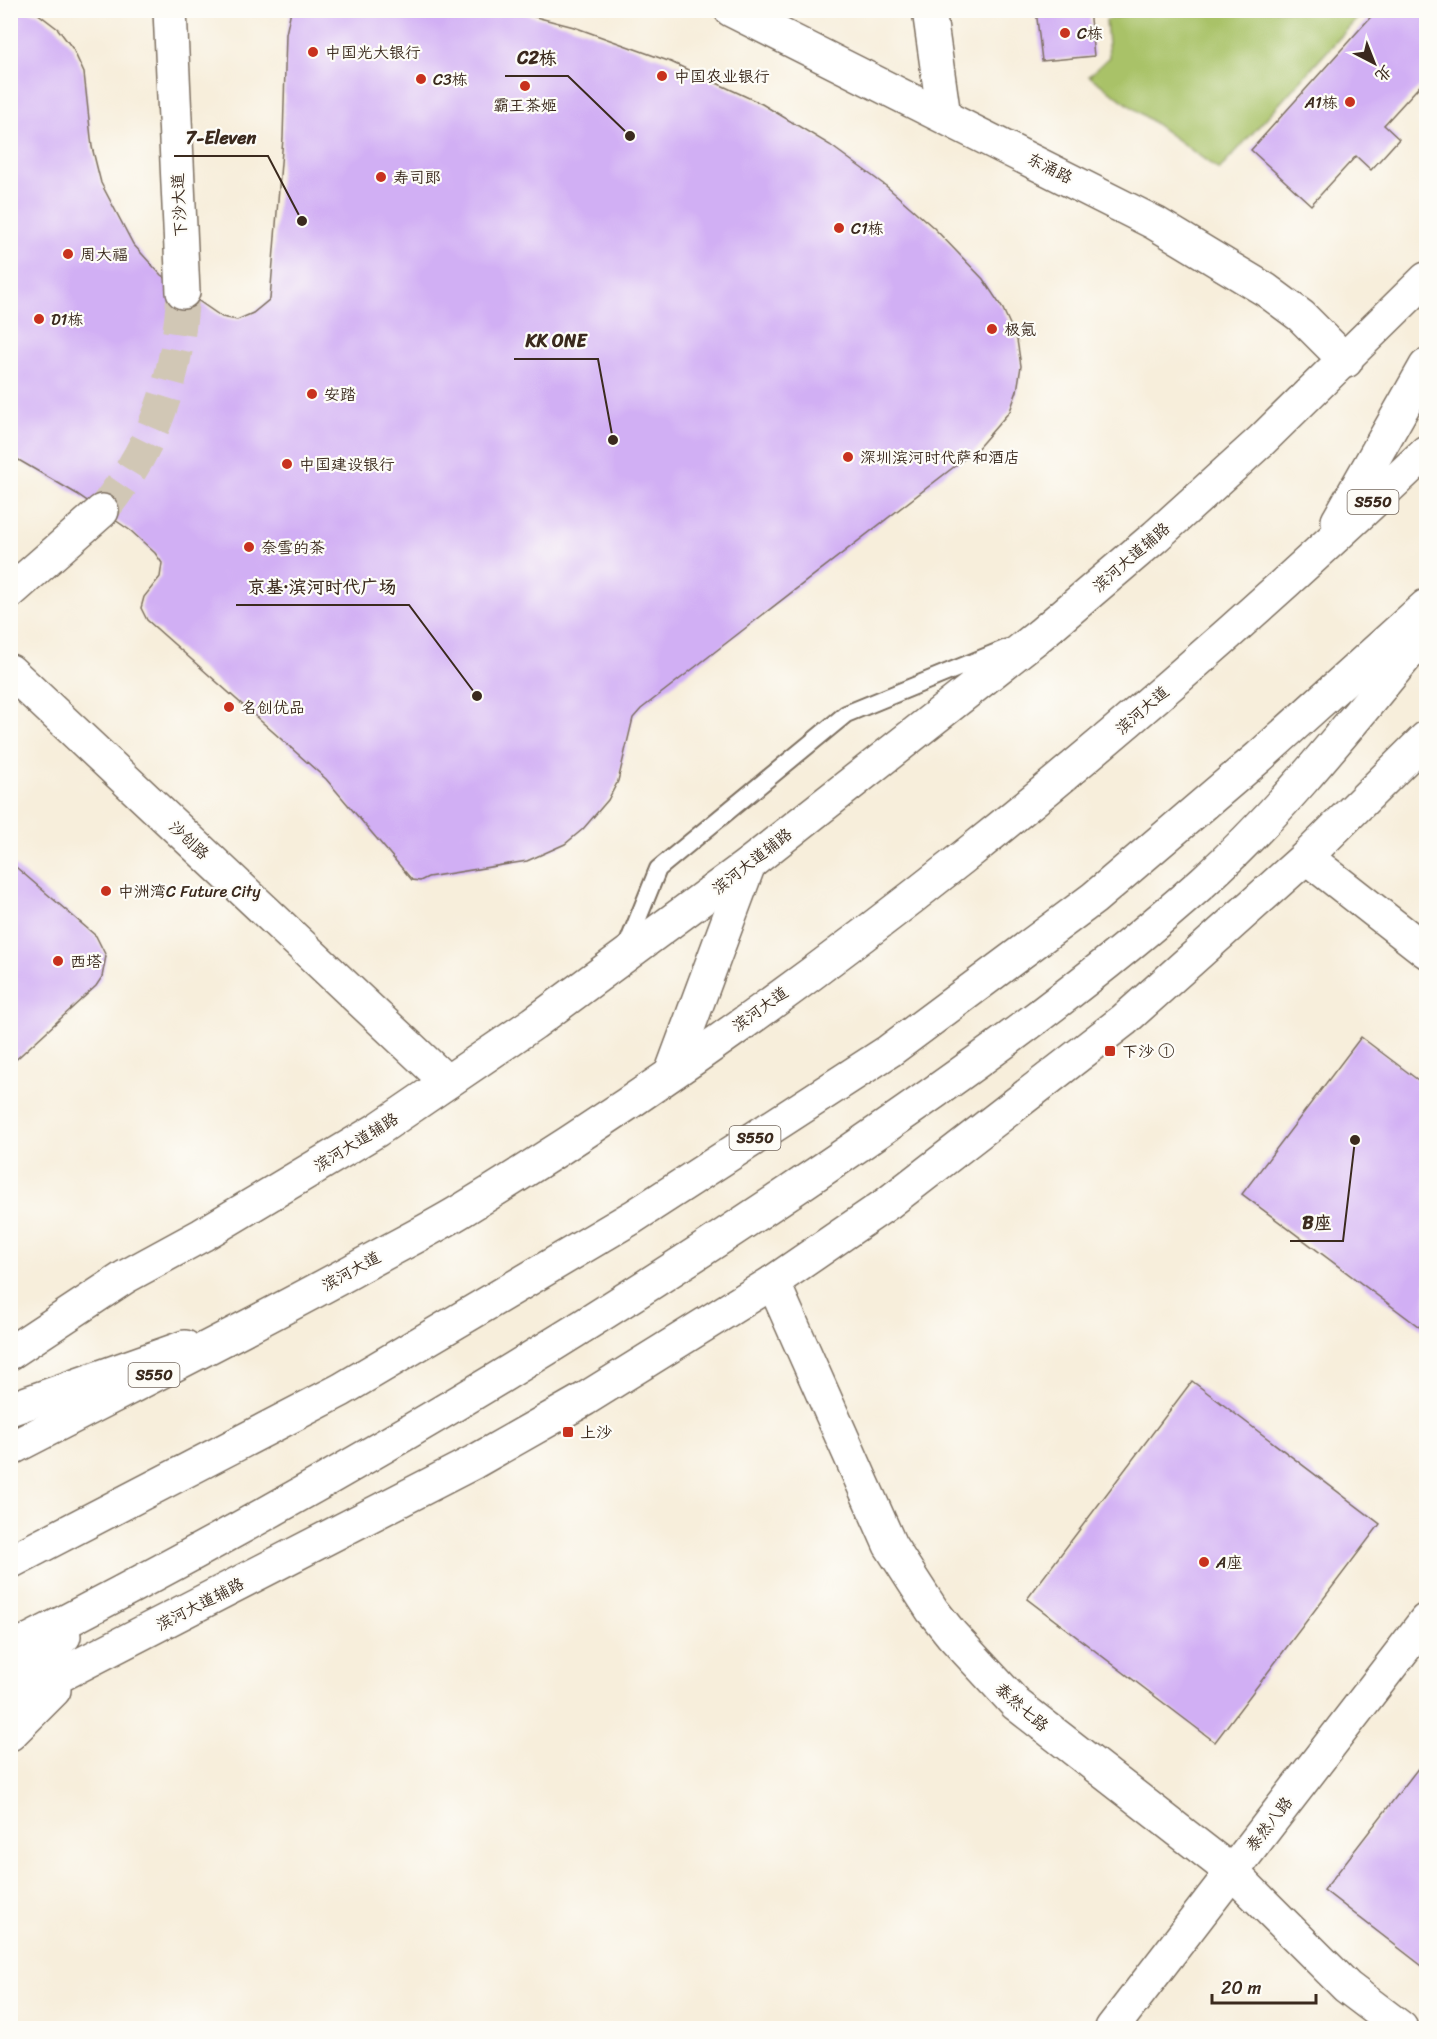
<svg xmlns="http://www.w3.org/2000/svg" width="1437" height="2039" font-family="Sriracha,'LXGW WenKai TC',sans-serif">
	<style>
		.green { fill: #a9c268; stroke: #727643; stroke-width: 1.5 }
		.building { fill: #d1aff4 }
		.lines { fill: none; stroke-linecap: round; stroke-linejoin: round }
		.street-tunnel { stroke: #d1c7b5; stroke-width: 33; stroke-dasharray: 33 16; stroke-linecap: butt }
		.lane-casing { stroke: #7d6f60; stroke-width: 20 }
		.street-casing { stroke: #7d6f60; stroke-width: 36 }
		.secondary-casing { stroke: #7d6f60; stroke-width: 36 }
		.primary-casing { stroke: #7d6f60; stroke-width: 36 }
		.highway-casing { stroke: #7d6f60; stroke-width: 36 }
		.lane { stroke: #fff; stroke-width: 16 }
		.street { stroke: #fff; stroke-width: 33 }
		.secondary { stroke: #fff; stroke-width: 33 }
		.primary { stroke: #fff; stroke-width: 33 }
		.highway { stroke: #fff; stroke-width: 33 }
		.poi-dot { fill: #c8321e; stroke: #fdfcf7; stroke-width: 2 }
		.labels { text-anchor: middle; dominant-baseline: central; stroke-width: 4.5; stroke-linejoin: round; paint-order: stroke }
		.shield { fill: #fdfcf7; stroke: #75695f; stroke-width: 1.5 }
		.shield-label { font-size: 15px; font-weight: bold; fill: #3b2a1e }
		.poi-label { font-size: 16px; fill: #3b2a1e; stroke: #fdfcf7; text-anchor: start }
		.street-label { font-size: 16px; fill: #3b2a1e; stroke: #fdfcf7 }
		.leader { fill: none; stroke: #3b2a1e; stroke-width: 2 }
		.callout-dot { fill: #3b2a1e; stroke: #fdfcf7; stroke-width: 2 }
		.callout-label { font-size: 18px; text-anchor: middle; font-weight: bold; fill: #3b2a1e; stroke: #fdfcf7; stroke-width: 4.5; stroke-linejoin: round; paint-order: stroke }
	</style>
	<rect width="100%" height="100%" fill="#fdfcf7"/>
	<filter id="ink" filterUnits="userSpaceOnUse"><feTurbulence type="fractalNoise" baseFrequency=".0167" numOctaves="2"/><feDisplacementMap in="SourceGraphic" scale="12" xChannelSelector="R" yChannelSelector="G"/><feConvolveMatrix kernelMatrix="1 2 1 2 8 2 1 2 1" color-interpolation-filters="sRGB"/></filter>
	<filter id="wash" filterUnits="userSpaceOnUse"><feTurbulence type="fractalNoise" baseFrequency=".008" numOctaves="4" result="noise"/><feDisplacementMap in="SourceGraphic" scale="24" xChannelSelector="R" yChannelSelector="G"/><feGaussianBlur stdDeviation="1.35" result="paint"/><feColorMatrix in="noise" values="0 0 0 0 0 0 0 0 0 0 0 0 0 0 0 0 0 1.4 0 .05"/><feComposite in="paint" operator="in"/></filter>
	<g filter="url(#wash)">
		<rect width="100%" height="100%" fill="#f7eedb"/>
		<path class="green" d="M1144,10H1364V11L1219,170L1089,76L1109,57L1106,20Z"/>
		<g id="blocks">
			<g class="building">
				<path d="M10,10L37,13L58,29L73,49L84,73L92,147L101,183L133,244L161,275L222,317L237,320L253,313L270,299L283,138L286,34L291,10H509L574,27L671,62L762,104L830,145L886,186L934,228L983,279L1003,309L1017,340L1021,366L1017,391L1010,411L977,449L641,709L633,718L618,781L608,800L583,829L565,844L527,861L428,877L420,881L412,880L326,779L147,620L141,608L144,597L160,577L162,563L155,553L131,531L77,494L10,455Z"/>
				<path d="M1036,10H1089L1094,56L1042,61Z"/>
				<path d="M1377,10H1426V79L1384,125L1399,139L1371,170L1356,156L1311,205L1251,150Z"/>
				<path d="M10,862L96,936L106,956L102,977L96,986L10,1065Z"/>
				<path d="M1361,1037L1426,1086V1332L1242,1194Z"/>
				<path d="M1192,1381L1380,1524L1215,1742L1027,1599Z"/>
				<path d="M1426,1758V1969L1324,1890Z"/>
			</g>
		</g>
	</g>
	<g filter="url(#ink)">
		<use href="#blocks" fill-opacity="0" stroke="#7d6f60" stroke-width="1.5"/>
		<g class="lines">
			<path class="street-tunnel" d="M102,511C157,442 177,379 183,292"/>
			<g class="lane-casing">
				<path id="lane" d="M626,948L658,869L846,714L1007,648"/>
			</g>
			<g class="street-casing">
				<g id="street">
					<path d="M170,10L183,292"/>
					<path d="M731,10L1155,223L1266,290L1301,316L1346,361"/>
					<path d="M929,10L944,116"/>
					<path d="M10,592L102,511"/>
					<path d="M10,671L447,1082"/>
					<path d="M1306,857L1426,951"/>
				</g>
			</g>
			<g class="secondary-casing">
				<g id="secondary">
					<path d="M773,1282L890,1545L932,1610L952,1635L1016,1704L1232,1872L1347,1987L1401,2028"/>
					<path d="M1112,2028L1426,1620"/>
				</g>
			</g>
			<g class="primary-casing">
				<g id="primary">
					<path d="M10,1353L125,1277L202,1235L377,1130L534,1023L749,864L1041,634L1156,536L1262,440L1426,279"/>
					<path d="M10,1409L185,1347"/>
					<path d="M10,1701L474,1462L585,1399L773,1282L888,1203L1124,1020L1306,857L1426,738"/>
					<path d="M10,1734L54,1690"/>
				</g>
			</g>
			<g class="highway-casing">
				<g id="highway">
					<path d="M1338,521L1426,366"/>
					<path d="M672,1071L749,864"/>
					<path d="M10,1449C124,1390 239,1333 352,1271C387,1251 424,1233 459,1212C810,998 1129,734 1426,452"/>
					<path d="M10,1562L341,1390L633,1217L889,1051L1094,898L1259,757L1426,606"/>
					<path d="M10,1650C281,1512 542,1359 794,1189C935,1094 1076,995 1203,882C1286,807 1355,718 1426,632"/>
					<path d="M10,1686L64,1636"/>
				</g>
			</g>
			<use href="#lane" class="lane"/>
			<use href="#street" class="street"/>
			<use href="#secondary" class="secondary"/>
			<use href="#primary" class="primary"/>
			<use href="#highway" class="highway"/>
		</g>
	</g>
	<g class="poi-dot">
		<circle cx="1065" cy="33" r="6"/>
		<circle cx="313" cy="52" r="6"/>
		<circle cx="662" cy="76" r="6"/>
		<circle cx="421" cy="79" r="6"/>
		<circle cx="525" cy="86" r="6"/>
		<circle cx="1350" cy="102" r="6"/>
		<circle cx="381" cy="177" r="6"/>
		<circle cx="839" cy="228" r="6"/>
		<circle cx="68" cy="254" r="6"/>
		<circle cx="39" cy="319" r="6"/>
		<circle cx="992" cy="329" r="6"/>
		<circle cx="312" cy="394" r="6"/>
		<circle cx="848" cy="457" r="6"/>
		<circle cx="287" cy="464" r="6"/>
		<circle cx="249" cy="547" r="6"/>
		<circle cx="229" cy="707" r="6"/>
		<circle cx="106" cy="891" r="6"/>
		<circle cx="58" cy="961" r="6"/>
		<rect x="1104" y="1045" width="12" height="12" rx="3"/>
		<rect x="562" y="1426" width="12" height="12" rx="3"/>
		<circle cx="1204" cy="1562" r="6"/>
	</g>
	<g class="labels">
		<g class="shield">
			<rect x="1347.5" y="490" width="51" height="24" rx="4.5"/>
			<rect x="729.5" y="1126" width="51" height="24" rx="4.5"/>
			<rect x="128.5" y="1363" width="51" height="24" rx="4.5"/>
		</g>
		<g class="shield-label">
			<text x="1373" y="502">S550</text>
			<text x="755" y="1138">S550</text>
			<text x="154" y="1375">S550</text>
		</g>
		<g class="poi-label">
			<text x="1077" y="33">C栋</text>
			<text x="325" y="52">中国光大银行</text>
			<text x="674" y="76">中国农业银行</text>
			<text x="433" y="79">C3栋</text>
			<text x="1338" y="102" text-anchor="end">A1栋</text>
			<text x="525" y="105" text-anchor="middle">霸王茶姬</text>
			<text x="393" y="177">寿司郎</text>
			<text x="851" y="228">C1栋</text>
			<text x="80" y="254">周大福</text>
			<text x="51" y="319">D1栋</text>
			<text x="1004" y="329">极氪</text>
			<text x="324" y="394">安踏</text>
			<text x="860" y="457">深圳滨河时代萨和酒店</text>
			<text x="299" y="464">中国建设银行</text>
			<text x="261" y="547">奈雪的茶</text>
			<text x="241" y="707">名创优品</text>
			<text x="118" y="891">中洲湾C Future City</text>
			<text x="70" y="961">西塔</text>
			<text x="1122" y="1051">下沙 ①</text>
			<text x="580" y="1432">上沙</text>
			<text x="1216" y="1562">A座</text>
		</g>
		<g class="street-label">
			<text transform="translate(1050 168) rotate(27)">东涌路</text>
			<text transform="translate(179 205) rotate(-93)">下沙大道</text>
			<text transform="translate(1131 557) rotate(-41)">滨河大道辅路</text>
			<text transform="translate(1142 710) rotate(-41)">滨河大道</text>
			<text transform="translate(189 840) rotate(43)">沙创路</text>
			<text transform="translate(752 861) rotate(-38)">滨河大道辅路</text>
			<text transform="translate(760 1009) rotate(-36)">滨河大道</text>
			<text transform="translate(356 1142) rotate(-32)">滨河大道辅路</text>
			<text transform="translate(351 1271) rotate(-29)">滨河大道</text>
			<text transform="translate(200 1604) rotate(-27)">滨河大道辅路</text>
			<text transform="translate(1022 1707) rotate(41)">泰然七路</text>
			<text transform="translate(1269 1824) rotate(-52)">泰然八路</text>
		</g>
	</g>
	<path class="leader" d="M630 136L568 76H505M302 221L268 156H174M613 440L598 359H514M477 696L409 605H236M1355 1140L1343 1241H1290"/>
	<g class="callout-dot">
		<circle cx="630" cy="136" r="6"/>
		<circle cx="302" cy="221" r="6"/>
		<circle cx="613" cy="440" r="6"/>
		<circle cx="477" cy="696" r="6"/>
		<circle cx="1355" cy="1140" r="6"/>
	</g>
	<g class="callout-label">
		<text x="537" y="64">C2栋</text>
		<text x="221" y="144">7-Eleven</text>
		<text x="556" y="347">KK ONE</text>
		<text x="322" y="593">京基·滨河时代广场</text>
		<text x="1317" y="1229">B座</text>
	</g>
	<rect width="1437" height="2039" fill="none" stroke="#fdfcf7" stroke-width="36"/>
	<g transform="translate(1374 63) rotate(138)" stroke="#fdfcf7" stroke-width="4.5" paint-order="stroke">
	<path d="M0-4.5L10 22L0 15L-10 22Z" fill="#3b2a1e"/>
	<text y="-9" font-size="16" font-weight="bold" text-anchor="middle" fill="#3b2a1e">北</text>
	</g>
	<path d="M1212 1994v9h104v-9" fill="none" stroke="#3b2a1e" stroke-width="3"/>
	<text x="1221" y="1994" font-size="18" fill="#3b2a1e" stroke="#fdfcf7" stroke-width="4.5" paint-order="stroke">20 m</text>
</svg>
